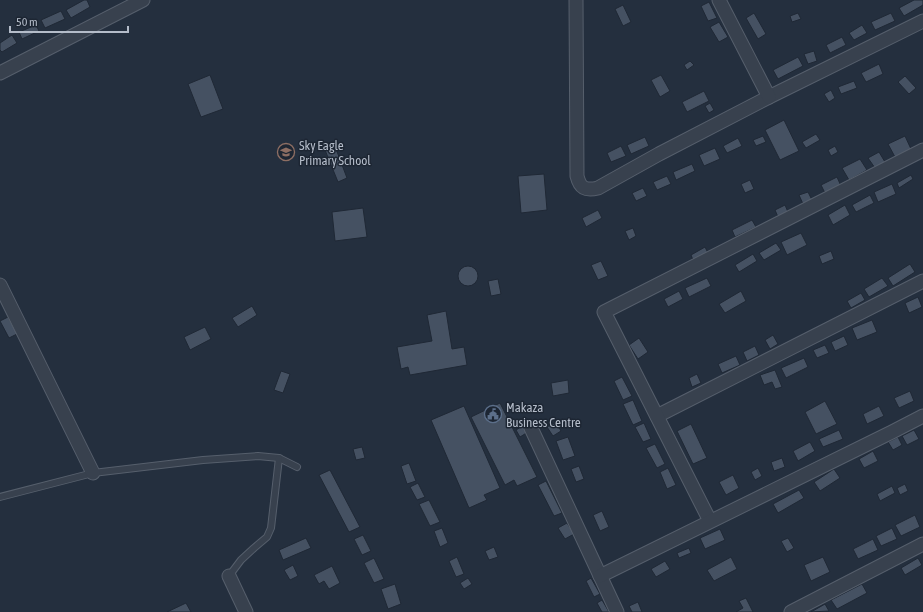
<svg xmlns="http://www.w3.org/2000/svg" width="923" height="612" font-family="'Asap Condensed',sans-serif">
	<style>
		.building { fill: #455162; stroke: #1f2835 }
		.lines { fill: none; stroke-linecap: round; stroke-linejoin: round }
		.service-casing { stroke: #565f6c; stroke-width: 8 }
		.minor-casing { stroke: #565f6c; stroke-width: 15 }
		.service { stroke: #38414e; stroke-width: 6 }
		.minor { stroke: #38414e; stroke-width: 13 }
		.labels { text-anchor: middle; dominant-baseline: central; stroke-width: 3; stroke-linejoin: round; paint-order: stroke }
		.poi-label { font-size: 13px; fill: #b4bcc9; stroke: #1d2633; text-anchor: start }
	</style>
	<rect width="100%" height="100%" fill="#242f3e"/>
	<g class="building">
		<path d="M84,0H87L90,7L71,18L66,10Z"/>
		<path d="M914,0H923V5L904,16L899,8Z"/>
		<path d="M709,2L717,18L708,21L701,6Z"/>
		<path d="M623,5L631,22L623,26L615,9Z"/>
		<path d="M61,11L65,19L45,28L41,20Z"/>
		<path d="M754,13L766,34L758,39L746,18Z"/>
		<path d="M798,13L801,19L792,22L790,16Z"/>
		<path d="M891,13L895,21L875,30L871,22Z"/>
		<path d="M719,22L728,37L719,42L710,27Z"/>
		<path d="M36,25L39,31L22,39L19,32Z"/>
		<path d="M862,25L867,33L854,40L849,33Z"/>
		<path d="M12,35L17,43L2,52L0,50V43Z"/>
		<path d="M842,37L846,45L830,53L826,45Z"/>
		<path d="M814,51L817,61L808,64L804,54Z"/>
		<path d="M798,57L803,66L778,79L773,70Z"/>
		<path d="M690,61L694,65L687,70L684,65Z"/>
		<path d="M879,64L883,74L866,82L861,73Z"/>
		<path d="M210,75L223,109L201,117L188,84Z"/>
		<path d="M661,75L670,91L660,97L651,80Z"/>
		<path d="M905,76L916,88L909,94L898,82Z"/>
		<path d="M854,81L857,88L841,94L838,87Z"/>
		<path d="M831,90L835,98L829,102L824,94Z"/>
		<path d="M704,91L709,101L687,112L682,102Z"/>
		<path d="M710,103L714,110L709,113L705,106Z"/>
		<path d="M784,120L799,151L780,160L765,130Z"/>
		<path d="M816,134L820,140L806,148L802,142Z"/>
		<path d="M763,136L766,142L756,146L753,140Z"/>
		<path d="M905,136L911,149L895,157L888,144Z"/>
		<path d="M645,137L649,146L631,154L627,145Z"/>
		<path d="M738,138L742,146L727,153L723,146Z"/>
		<path d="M333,141L347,178L338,182L323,145Z"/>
		<path d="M621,146L626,156L611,162L607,153Z"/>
		<path d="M835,146L838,152L831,156L828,150Z"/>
		<path d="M715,148L720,159L704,166L699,155Z"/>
		<path d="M879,152L885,162L875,168L868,158Z"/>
		<path d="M860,159L867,170L849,180L842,168Z"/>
		<path d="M692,164L695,171L676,180L673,172Z"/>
		<path d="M544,174L547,210L521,213L518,176Z"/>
		<path d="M911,175L913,179L899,188L897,183Z"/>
		<path d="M667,176L671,184L657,190L653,182Z"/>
		<path d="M837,177L841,186L825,193L821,185Z"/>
		<path d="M750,180L754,189L745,193L741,184Z"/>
		<path d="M892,184L896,194L878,202L874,192Z"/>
		<path d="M643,188L647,196L636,201L632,193Z"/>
		<path d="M808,192L812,200L803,204L799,195Z"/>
		<path d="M870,195L874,203L856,212L852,205Z"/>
		<path d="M785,205L788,212L778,217L775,210Z"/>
		<path d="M845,205L850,215L833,225L828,215Z"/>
		<path d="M363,208L367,237L335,241L332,212Z"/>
		<path d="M598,210L602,218L586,227L582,218Z"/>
		<path d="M752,220L756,227L735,237L732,230Z"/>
		<path d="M633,228L636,236L629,240L625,231Z"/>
		<path d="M801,233L807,245L787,255L781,242Z"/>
		<path d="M776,243L781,250L764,260L759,253Z"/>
		<path d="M705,247L708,253L693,260L691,255Z"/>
		<path d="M831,251L834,259L822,264L819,256Z"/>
		<path d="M753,254L757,261L739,272L735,265Z"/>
		<path d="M601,261L608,276L598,280L591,265Z"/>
		<path d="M910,264L915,272L893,286L888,278Z"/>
		<circle cx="468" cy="276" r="10"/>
		<path d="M707,278L711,286L689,297L685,288Z"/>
		<path d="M882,278L888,286L869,297L864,289Z"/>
		<path d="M498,279L501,294L491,296L488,281Z"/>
		<path d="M679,291L683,299L668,307L664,299Z"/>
		<path d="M741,291L746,301L725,313L719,304Z"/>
		<path d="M861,293L865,300L851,308L847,301Z"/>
		<path d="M918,297L922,307L909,313L905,303Z"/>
		<path d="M252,306L257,315L238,327L232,318Z"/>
		<path d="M446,311L452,349L464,347L467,365L410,375L408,367L401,369L397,347L432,341L427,315Z"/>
		<path d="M8,317L17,334L9,338L0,321Z"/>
		<path d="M872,320L877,332L857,340L852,328Z"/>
		<path d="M205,327L211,339L190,350L184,337Z"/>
		<path d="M773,335L778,344L770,349L765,340Z"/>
		<path d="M844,336L848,345L835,351L831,342Z"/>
		<path d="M639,338L648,352L638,359L629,345Z"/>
		<path d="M825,345L829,353L817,358L813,350Z"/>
		<path d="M755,346L759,355L747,361L743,352Z"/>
		<path d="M736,356L740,365L722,373L718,364Z"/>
		<path d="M804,358L808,367L786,378L781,368Z"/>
		<path d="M775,370L782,387L775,389L772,382L764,385L760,375Z"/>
		<path d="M281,371L290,374L283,393L274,390Z"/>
		<path d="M697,374L701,383L692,387L689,378Z"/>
		<path d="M622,377L632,396L623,400L614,381Z"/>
		<path d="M568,380L569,393L553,396L551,383Z"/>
		<path d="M910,391L914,401L899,408L894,398Z"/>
		<path d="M633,400L642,421L633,425L623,404Z"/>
		<path d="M825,401L837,424L816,434L805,412Z"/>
		<path d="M500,403L537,477L517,486L514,480L505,485L471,417Z"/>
		<path d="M464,406L500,488L484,495L487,500L469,508L431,420Z"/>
		<path d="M879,406L884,416L867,424L863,414Z"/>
		<path d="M556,422L561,431L553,436L547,427Z"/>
		<path d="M644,423L651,439L643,442L635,427Z"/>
		<path d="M691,424L707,458L693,464L677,431Z"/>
		<path d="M524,425L528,432L520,437L516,430Z"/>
		<path d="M839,430L843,439L823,447L819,439Z"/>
		<path d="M914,430L919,439L907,445L902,436Z"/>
		<path d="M568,437L575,456L563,460L556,441Z"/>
		<path d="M898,437L902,445L893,450L888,442Z"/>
		<path d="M810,442L815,451L798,461L793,451Z"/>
		<path d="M655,444L665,464L657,468L646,448Z"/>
		<path d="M362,447L365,458L356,460L353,449Z"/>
		<path d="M873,451L878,461L864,468L859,459Z"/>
		<path d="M782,458L785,467L774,471L771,462Z"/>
		<path d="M409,463L416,481L407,484L401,466Z"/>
		<path d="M579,466L584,479L576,482L571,469Z"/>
		<path d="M668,468L676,485L667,489L660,472Z"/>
		<path d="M758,468L762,476L755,480L751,472Z"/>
		<path d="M834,469L840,478L820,491L814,482Z"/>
		<path d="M330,470L360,527L349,532L319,475Z"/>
		<path d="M733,475L739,488L726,495L719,482Z"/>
		<path d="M546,481L562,513L554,516L538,485Z"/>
		<path d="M418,483L425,497L417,500L410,487Z"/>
		<path d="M905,484L908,491L900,495L897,488Z"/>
		<path d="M892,486L895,493L880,501L877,494Z"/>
		<path d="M799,490L804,498L778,513L773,504Z"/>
		<path d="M429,500L440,522L430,526L419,504Z"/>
		<path d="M602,511L609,527L600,531L593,515Z"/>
		<path d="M915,515L920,527L901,536L895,525Z"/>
		<path d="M567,523L574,534L565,539L558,528Z"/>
		<path d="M442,528L448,543L440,547L434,531Z"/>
		<path d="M892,528L897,539L881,546L876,536Z"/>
		<path d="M720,529L725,540L705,549L700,538Z"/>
		<path d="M363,535L371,551L362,555L354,539Z"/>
		<path d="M306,538L311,548L283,560L279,550Z"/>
		<path d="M788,538L794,548L787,552L781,541Z"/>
		<path d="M873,539L878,550L858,559L853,549Z"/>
		<path d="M494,547L498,557L489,560L485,551Z"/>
		<path d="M689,548L691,553L679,558L677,553Z"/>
		<path d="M457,557L464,574L456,577L449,561Z"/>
		<path d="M731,557L737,569L714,581L707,570Z"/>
		<path d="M823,557L830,572L811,581L804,565Z"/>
		<path d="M374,558L384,579L374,583L364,563Z"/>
		<path d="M918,558L922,565L905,575L901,568Z"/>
		<path d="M665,561L670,569L656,577L651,569Z"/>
		<path d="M293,565L298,576L290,580L284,570Z"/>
		<path d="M332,566L340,583L329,589L324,581L319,584L314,575Z"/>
		<path d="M468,578L472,584L464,589L460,583Z"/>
		<path d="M591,578L600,594L594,597L586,581Z"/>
		<path d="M395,584L401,604L388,609L381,589Z"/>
		<path d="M862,584L867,593L837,609L831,600Z"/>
		<path d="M746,598L753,612H736L743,608L739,601Z"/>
		<path d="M602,600L609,612H602L597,603Z"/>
		<path d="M638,602L642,612H632L629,606Z"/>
		<path d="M186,603L191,612H167Z"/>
		<path d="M825,604L829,611L811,612Z"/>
	</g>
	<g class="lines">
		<g class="service-casing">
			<g id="service">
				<path d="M0,497L93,473L203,460L258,456L279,458L297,467"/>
				<path d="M229,576L241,560L254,548L267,537L271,528L279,458"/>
			</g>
		</g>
		<g class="minor-casing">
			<g id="minor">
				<path d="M576,0L577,176C580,188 585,191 598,188L659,154L769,97L923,21"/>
				<path d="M719,0L769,97"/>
				<path d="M0,73L143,0"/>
				<path d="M0,285L93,473"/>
				<path d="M657,416L923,281"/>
				<path d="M531,428L617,612"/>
				<path d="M710,521L604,312L923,150"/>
				<path d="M229,576L246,612"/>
				<path d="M600,576L892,432L923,416"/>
				<path d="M791,612L923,544"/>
			</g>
		</g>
		<use href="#service" class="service"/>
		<use href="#minor" class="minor"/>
	</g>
	<defs>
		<g id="school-ring" transform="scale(0.9)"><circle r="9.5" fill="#1d2633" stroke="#8d6e63" stroke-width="1.5"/><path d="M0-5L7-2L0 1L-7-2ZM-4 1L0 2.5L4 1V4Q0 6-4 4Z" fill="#8d6e63"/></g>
		<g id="civic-ring" transform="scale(0.9)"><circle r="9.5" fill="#1d2633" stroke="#5c6f8a" stroke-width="1.5"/><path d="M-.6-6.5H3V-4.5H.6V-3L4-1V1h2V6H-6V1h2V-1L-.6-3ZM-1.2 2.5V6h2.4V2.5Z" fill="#5c6f8a"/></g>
	</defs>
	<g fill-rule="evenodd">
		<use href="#school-ring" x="286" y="152"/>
		<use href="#civic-ring" x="493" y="414"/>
	</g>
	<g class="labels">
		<g class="poi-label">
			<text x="299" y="145">Sky Eagle<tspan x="299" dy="15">Primary School</tspan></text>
			<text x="506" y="407">Makaza<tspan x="506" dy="15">Business Centre</tspan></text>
		</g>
	</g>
	<path d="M10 26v6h118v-6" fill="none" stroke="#b4bcc9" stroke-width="2"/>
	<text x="16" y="26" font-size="12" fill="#b4bcc9" stroke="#1d2633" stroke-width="3" paint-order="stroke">50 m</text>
</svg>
